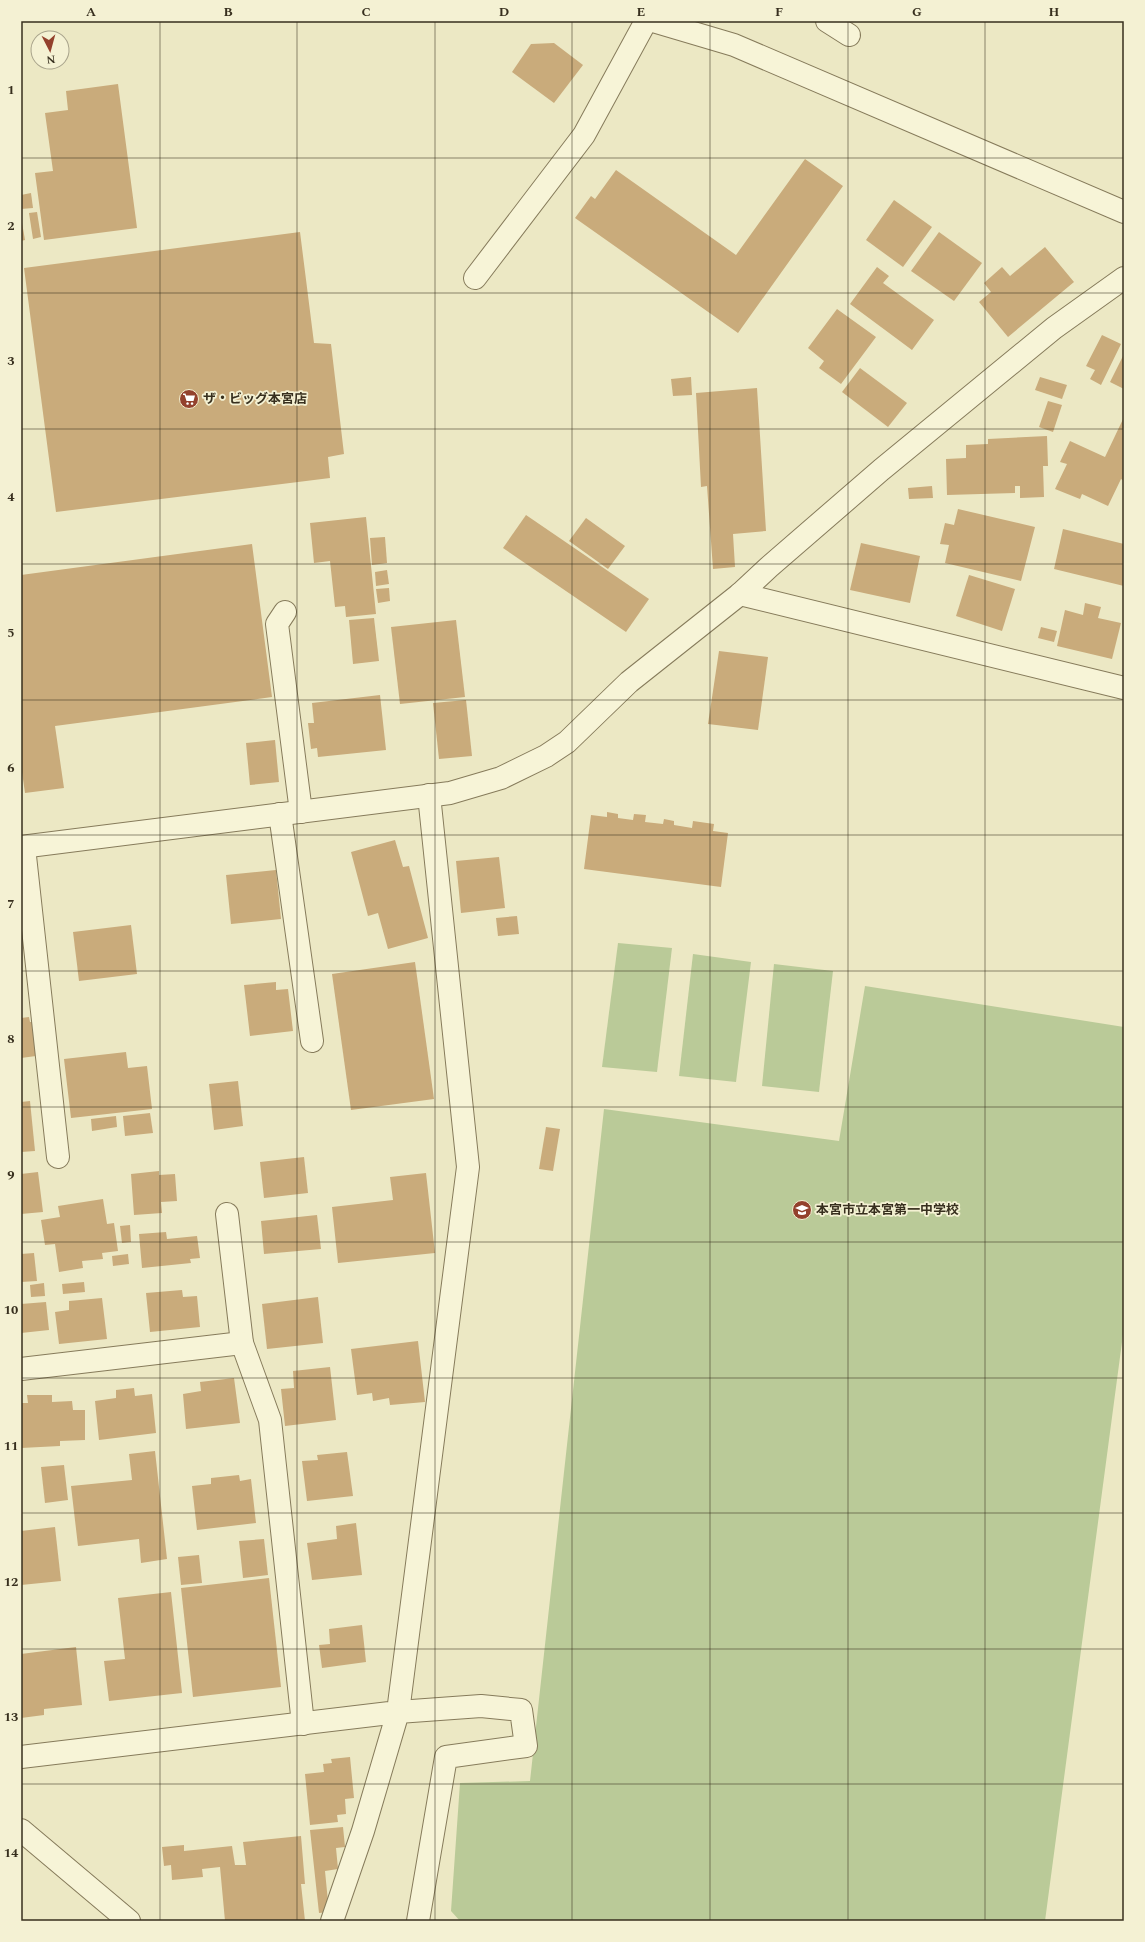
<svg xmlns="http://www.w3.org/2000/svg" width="1145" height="1942" font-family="Spectral,'Noto Sans JP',serif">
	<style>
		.green { fill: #baca98 }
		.building { fill: #c9ab7b }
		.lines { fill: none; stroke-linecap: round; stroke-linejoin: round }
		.minor-casing { stroke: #867b5b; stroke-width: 24 }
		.minor { stroke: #f7f4d7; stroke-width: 22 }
		.grid { fill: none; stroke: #372f1e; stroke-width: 1; stroke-opacity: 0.55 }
		.labels { text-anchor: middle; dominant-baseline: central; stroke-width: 3.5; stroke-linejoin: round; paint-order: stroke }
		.poi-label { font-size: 13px; font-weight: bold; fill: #372f1e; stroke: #f4f1d3; text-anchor: start }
		.neatline { fill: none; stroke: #372f1e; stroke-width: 1.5 }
		.grid-label { font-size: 13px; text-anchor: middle; font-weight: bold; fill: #372f1e }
	</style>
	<rect width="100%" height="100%" fill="#ece8c4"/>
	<g class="green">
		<path d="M618,943L672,948L657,1072L602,1067Z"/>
		<path d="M693,954L751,962L736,1082L679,1076Z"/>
		<path d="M774,964L833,971L819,1092L762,1086Z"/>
		<path d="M865,986L1124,1027V1327L1045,1921H460L451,1911L460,1783L530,1781L604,1109L839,1141Z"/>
	</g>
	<g class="building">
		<path d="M554,43L583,65L554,103L512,72L531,44Z"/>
		<path d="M118,84L137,228L44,240L35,173L53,171L45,113L68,110L66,91Z"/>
		<path d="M805,159L843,186L738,333L575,218L591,196L595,199L616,170L736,255Z"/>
		<path d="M31,193L33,208L21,209V195Z"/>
		<path d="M894,200L932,227L903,267L866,240Z"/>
		<path d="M37,212L41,237L33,239L29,213Z"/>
		<path d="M21,217L25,240L21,241Z"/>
		<path d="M300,232L314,343L331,344L344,454L328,457L330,478L56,512L24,268Z"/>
		<path d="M939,232L982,263L954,301L911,271Z"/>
		<path d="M1045,247L1074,282L1008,337L979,302L991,292L984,283L1002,267L1010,276Z"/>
		<path d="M877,267L889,276L883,283L934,320L912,350L850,304Z"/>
		<path d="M837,309L876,337L841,384L819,368L824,361L808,348Z"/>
		<path d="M1102,335L1121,344L1101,385L1090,379L1095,370L1086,366Z"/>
		<path d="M1124,354V389L1110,382Z"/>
		<path d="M860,368L907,403L888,427L842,392Z"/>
		<path d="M691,377L692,395L673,396L671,379Z"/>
		<path d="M1040,377L1067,385L1062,399L1035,390Z"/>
		<path d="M757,388L766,531L733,534L735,567L713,569L707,486L701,487L696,393Z"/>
		<path d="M1048,401L1062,405L1053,432L1039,427Z"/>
		<path d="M1124,417V481L1121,479L1108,506L1082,494L1080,499L1055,489L1067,464L1060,462L1070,441L1105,457Z"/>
		<path d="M1047,436L1048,466H1043L1044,497L1020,498V486H1015V493L947,495L946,459L966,458V445L988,444V439Z"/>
		<path d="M932,486L933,498L909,499L908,488Z"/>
		<path d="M958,509L1035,527L1021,581L945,563L949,545L940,544L945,523L954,525Z"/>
		<path d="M526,515L649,599L626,632L503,548Z"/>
		<path d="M366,517L376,614L346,617L345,606L335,607L330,561L314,563L310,523Z"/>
		<path d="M586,518L625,546L608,569L569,541Z"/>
		<path d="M1063,529L1124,544V586L1054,569Z"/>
		<path d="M385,537L387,563L372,565L370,538Z"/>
		<path d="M861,543L920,556L910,603L850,590Z"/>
		<path d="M252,544L272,697L55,726L64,788L25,793L21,765V575Z"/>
		<path d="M387,570L389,584L376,586L375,572Z"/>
		<path d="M969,575L1015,589L1002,631L956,616Z"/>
		<path d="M389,588L390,601L378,603L376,589Z"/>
		<path d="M1085,603L1101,607L1098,618L1121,623L1112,659L1057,646L1065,610L1083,615Z"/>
		<path d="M374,618L379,661L353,664L349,620Z"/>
		<path d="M456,620L465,697L400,704L391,627Z"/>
		<path d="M1041,627L1057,631L1054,642L1038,638Z"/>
		<path d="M719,651L768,657L758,730L708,724Z"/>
		<path d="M380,695L386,750L318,757L317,748L311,749L308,723H314L312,703Z"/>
		<path d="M466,700L472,756L439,759L433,703Z"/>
		<path d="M275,740L279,782L250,785L246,743Z"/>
		<path d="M607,812L618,814V818L633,820L634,814L646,815L645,822L663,824L664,819L674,821V825L692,828L693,821L714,824L713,831L728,833L721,887L584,869L591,815L607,817Z"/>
		<path d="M395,840L403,867L409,866L428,938L388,949L378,913L368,916L351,852Z"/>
		<path d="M499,857L505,908L461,913L456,861Z"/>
		<path d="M276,870L281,919L231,924L226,875Z"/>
		<path d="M517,916L519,934L498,936L496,918Z"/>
		<path d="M131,925L137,974L79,981L73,932Z"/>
		<path d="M415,962L434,1099L351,1110L332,974Z"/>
		<path d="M276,982V990L288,989L293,1031L250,1036L244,985Z"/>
		<path d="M29,1017L30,1022H32L36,1056L21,1058V1018Z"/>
		<path d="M126,1052L128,1068L147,1066L152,1109L71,1118L64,1059Z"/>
		<path d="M238,1081L243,1126L214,1130L209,1084Z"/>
		<path d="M30,1101L35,1151L21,1152V1102Z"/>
		<path d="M150,1113L153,1133L125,1136L123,1116Z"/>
		<path d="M116,1116L117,1127L92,1131L91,1119Z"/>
		<path d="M546,1127L560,1129L553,1171L539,1169Z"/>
		<path d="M304,1157L308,1193L264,1198L260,1162Z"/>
		<path d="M159,1171V1175L175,1174L177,1201L161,1202L162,1213L134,1215L131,1174Z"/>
		<path d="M38,1172L43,1212L21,1214V1174Z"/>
		<path d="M426,1173L435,1253L338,1263L332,1207L393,1200L390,1177Z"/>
		<path d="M103,1199L107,1224L114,1223L118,1251L102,1253L103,1259L82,1261L83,1268L59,1272L55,1244L45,1245L41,1220L60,1217L58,1206Z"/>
		<path d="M317,1215L321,1249L264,1254L261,1221Z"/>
		<path d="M130,1225L131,1242L122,1243L120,1226Z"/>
		<path d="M166,1232L167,1239L197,1236L200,1258L190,1259L191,1263L142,1268L139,1234Z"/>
		<path d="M34,1253L37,1281L21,1282V1254Z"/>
		<path d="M128,1254L129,1264L113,1266L112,1256Z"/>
		<path d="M84,1282L85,1292L63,1294L62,1284Z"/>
		<path d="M44,1283L45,1296L31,1297L30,1285Z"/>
		<path d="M182,1290L183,1297L197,1296L200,1327L150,1332L146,1293Z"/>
		<path d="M318,1297L323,1343L267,1349L262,1304Z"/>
		<path d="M102,1298L107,1339L59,1344L55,1312L69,1310V1301Z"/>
		<path d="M46,1302L49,1330L21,1333V1304Z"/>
		<path d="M418,1341L425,1402L390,1405L389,1398L373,1401L372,1393L357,1395L351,1349Z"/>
		<path d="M330,1367L336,1420L285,1426L281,1389L294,1388L293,1371Z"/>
		<path d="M234,1378L240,1423L186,1429L183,1394L201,1391L200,1382Z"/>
		<path d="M134,1388L135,1396L152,1394L156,1433L99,1440L95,1401L116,1398V1390Z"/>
		<path d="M27,1395H52V1402L72,1401L73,1410H85V1440L60,1441V1446L21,1448V1403H28Z"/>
		<path d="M155,1451L167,1559L141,1563L139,1539L78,1546L71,1486L132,1480L129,1454Z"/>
		<path d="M347,1452L353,1496L307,1501L302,1461L318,1460L317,1455Z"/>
		<path d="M64,1465L68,1500L45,1503L41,1467Z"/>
		<path d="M239,1475L240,1481L251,1479L256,1523L197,1530L192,1486L211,1484V1478Z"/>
		<path d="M356,1523L362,1575L312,1580L307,1543L337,1539L336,1526Z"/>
		<path d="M55,1527L61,1581L21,1585V1531Z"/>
		<path d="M264,1539L268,1575L243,1578L239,1541Z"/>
		<path d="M199,1555L202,1583L181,1585L178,1557Z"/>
		<path d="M269,1578L281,1687L193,1697L181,1588Z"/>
		<path d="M171,1592L182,1693L109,1701L104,1661L125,1659L118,1598Z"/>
		<path d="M362,1625L366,1662L322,1668L319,1645L330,1644L329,1629Z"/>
		<path d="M76,1647L82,1705L44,1709V1715L21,1718V1654Z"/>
		<path d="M350,1757L354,1798L345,1799L346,1814L337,1815L338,1822L310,1825L305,1774L324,1772L323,1764L332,1763L331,1759Z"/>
		<path d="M343,1827L345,1847L336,1848L338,1869L325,1871L329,1912L319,1913L310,1830Z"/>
		<path d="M301,1836L305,1884H301L305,1921H225L220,1867L202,1869L203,1877L172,1880L171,1865L164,1866L162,1847L184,1845V1851L232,1846L235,1865H246L243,1842Z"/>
	</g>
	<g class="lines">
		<g class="minor-casing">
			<g id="minor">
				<path d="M653,21L734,45L1124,212"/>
				<path d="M827,21L849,35"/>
				<path d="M475,278L584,135L646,21"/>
				<path d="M740,594L1124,688"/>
				<path d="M285,612L277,624L301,812"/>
				<path d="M280,814L312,1041"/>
				<path d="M21,847L450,793L501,778L546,756L567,742L629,682L740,594L769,567L881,470L1054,328L1124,278"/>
				<path d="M24,847L58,1157"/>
				<path d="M227,1214L242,1343L270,1420L303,1724"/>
				<path d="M21,1369L242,1343"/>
				<path d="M21,1757L398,1712L468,1167L429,795"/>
				<path d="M21,1830L129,1921"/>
				<path d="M332,1921L363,1831L398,1712L481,1706L521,1710L526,1746L446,1757L418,1921"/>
			</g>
		</g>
		<use href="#minor" class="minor"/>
	</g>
	<path class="grid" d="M160,21V1921M297,21V1921M435,21V1921M572,21V1921M710,21V1921M848,21V1921M985,21V1921M21,158H1124M21,293H1124M21,429H1124M21,564H1124M21,700H1124M21,835H1124M21,971H1124M21,1107H1124M21,1242H1124M21,1378H1124M21,1513H1124M21,1649H1124M21,1784H1124"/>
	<defs>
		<g id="supermarket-disc" transform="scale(1)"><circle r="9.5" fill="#93412d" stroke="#f4f1d3"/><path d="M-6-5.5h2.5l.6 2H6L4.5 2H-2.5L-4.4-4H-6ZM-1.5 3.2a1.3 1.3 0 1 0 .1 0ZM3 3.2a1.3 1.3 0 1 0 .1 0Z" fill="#fff"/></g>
		<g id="school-disc" transform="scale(1)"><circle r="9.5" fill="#93412d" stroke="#f4f1d3"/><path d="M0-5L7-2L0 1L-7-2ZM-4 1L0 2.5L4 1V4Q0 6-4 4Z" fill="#fff"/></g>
	</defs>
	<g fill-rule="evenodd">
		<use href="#supermarket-disc" x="189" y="399"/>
		<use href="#school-disc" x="802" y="1210"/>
	</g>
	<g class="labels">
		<g class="poi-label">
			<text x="203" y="399">ザ・ビッグ本宮店</text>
			<text x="816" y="1210">本宮市立本宮第一中学校</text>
		</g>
	</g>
	<rect width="1145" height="1942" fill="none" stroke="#f4f1d3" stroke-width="44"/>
	<g transform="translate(50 50) rotate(174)"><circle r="19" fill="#f4f1d3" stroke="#a8a38b"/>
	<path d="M0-3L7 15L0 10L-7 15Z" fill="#93412d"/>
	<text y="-6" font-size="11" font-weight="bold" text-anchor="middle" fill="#372f1e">N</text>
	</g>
	<rect x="22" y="22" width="1101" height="1898" class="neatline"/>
	<g class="grid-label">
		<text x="91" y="16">A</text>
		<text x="228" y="16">B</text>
		<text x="366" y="16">C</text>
		<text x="504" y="16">D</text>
		<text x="641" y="16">E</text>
		<text x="779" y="16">F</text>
		<text x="917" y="16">G</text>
		<text x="1054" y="16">H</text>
		<text x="11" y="94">1</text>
		<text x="11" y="230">2</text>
		<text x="11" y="365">3</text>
		<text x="11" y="501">4</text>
		<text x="11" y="637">5</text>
		<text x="11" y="772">6</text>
		<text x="11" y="908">7</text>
		<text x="11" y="1043">8</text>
		<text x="11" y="1179">9</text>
		<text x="11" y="1314">10</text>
		<text x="11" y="1450">11</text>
		<text x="11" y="1586">12</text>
		<text x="11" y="1721">13</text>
		<text x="11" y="1857">14</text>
	</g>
</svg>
